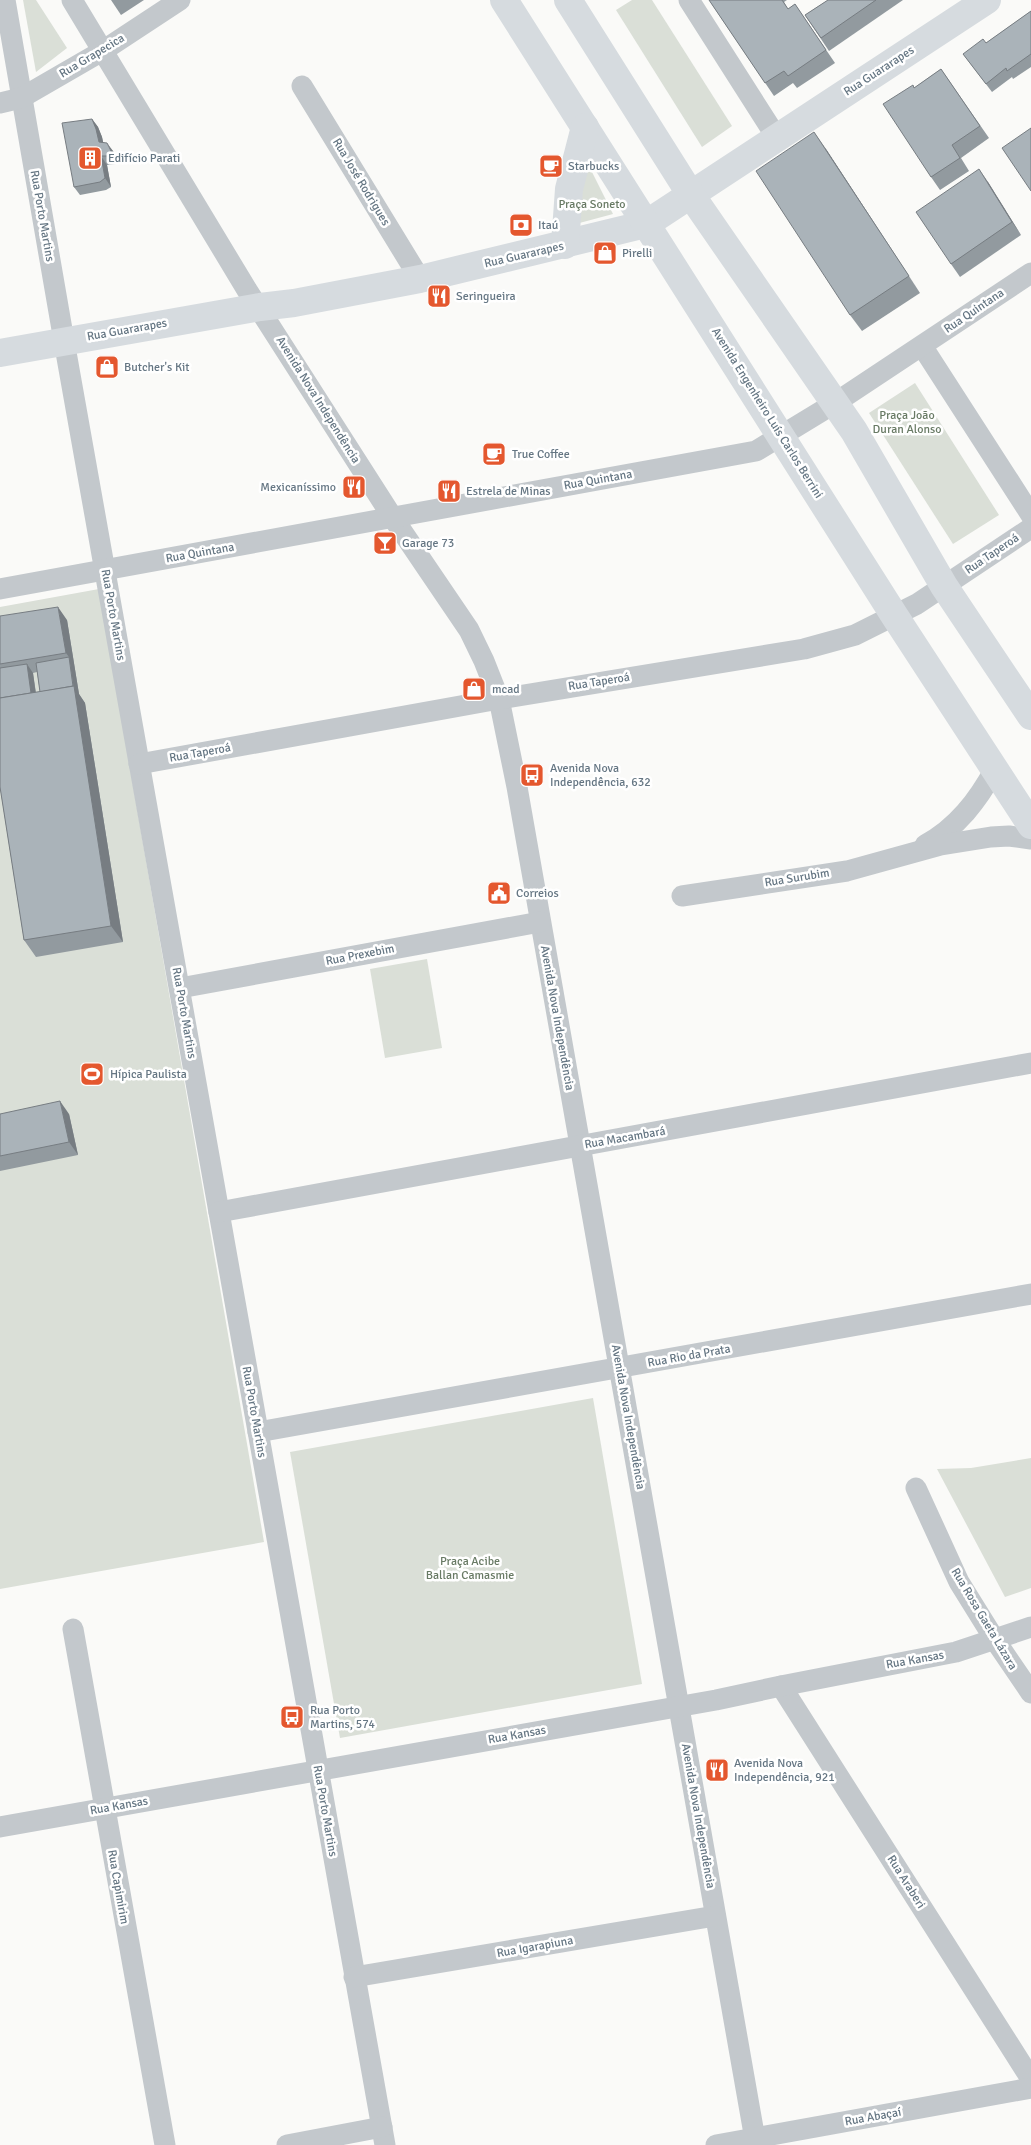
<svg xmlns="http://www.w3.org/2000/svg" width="1031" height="2145" font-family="Signika,sans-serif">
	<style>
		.green { fill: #dadfd7 }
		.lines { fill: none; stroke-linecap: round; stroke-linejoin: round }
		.street { stroke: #c3c8cc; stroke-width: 21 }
		.secondary { stroke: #d6dbdf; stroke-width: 28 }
		.primary { stroke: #d6dbdf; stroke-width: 28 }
		.wall { fill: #929a9f; fill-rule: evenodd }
		.shaded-wall { fill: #777d82 }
		.building { fill: #aab3b9; stroke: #777d82 }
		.labels { text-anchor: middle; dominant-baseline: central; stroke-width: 5; stroke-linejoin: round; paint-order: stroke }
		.street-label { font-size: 12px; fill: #657683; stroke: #fff }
		.poi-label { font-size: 12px; fill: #657683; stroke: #fff; text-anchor: start }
		.park-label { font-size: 12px; fill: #687a64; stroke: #fff }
	</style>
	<rect width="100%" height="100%" fill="#fafaf8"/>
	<g class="green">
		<path d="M23,0H36L67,48L36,72Z"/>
		<path d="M632,0H652L732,126L702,147L616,10Z"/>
		<path d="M588,164L613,214L572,225Z"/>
		<path d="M915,383L999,515L953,544L869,413Z"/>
		<path d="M99,589L264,1542L0,1589V607Z"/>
		<path d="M427,959L442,1048L385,1058L370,969Z"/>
		<path d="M593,1398L642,1684L340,1738L290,1452Z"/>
		<path d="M1031,1458V1588L1005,1597L937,1469L971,1468Z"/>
	</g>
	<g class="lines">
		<g class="street">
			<path d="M5,0L64,341L385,2145"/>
			<path d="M72,0L247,290L393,518L469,630L484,661L499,699L517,787L756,2145"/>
			<path d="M689,0L777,138"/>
			<path d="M302,86L420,279"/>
			<path d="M0,103L21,98L104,50L180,0"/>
			<path d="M922,346L1031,515"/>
			<path d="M0,589L756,451L835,403L1031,273"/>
			<path d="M139,764L499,699L804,649L855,635L917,604L1031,528"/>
			<path d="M925,845C957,828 978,800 995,769"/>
			<path d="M682,896L847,871L941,845L991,837L1009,836L1031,839"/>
			<path d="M180,988L540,922"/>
			<path d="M219,1212L1031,1063"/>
			<path d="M258,1432L1031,1294"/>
			<path d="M916,1488L959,1582L995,1640L1031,1693"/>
			<path d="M73,1629L165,2145"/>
			<path d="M781,1686L1031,2079"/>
			<path d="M0,1827L716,1700L781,1686L956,1652L1031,1627"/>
			<path d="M354,1977L715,1916"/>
			<path d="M287,2145L382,2127"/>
			<path d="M716,2145L1031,2088"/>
		</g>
		<path class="secondary" d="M0,353L260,307L294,303L420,279L646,224L987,0"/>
		<g class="primary">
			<path d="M504,0L894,615L1031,825"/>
			<path d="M568,0L691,195L854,431L944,586L1031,716"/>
			<path d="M565,245L569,189L585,127"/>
		</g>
	</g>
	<g class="wall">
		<path d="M111,0H144L121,15Z"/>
		<path d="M709,0H787L784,2L788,9L795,4L835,63L797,88L793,83L774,96Z"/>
		<path d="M828,0H903L829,51L805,15Z"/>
		<path d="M1031,11V67L1013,79L1012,77L992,92L963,54L986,43Z"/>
		<path d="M941,69L989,138L961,158L969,171L940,190L931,177L914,88Z"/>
		<path d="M92,119L98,127L102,137L103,142L113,151L118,161L115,164L107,165L111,187L106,190L80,195L74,187Z"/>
		<path d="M826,149L920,293L862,331L850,315Z"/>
		<path d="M988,182L1021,235L960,277L951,264Z"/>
		<path d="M0,616L67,620L79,694L85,703L123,942L36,957L24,940L0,787ZM37,672L40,692L36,693L33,673Z"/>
		<path d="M0,1114H69L78,1155L0,1171Z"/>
	</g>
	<g class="shaded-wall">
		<path d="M92,119L98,127L102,137L105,151L99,142Z"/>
		<path d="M814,132L826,149L920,293L909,276Z"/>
		<path d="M107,143L113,151L118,161L112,153Z"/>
		<path d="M101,156L107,165L111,187L105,178Z"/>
		<path d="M979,169L988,182L1021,235L1012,222Z"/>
		<path d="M58,607L67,620L79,694L85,703L123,942L111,926L69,657L66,653Z"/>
		<path d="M27,664L33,673L38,710L32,702Z"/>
		<path d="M60,1101L69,1114L78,1155L69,1142Z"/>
	</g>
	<g class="building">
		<path d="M709,0H782L788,9L795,4L826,50L788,76L784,71L765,83Z"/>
		<path d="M828,0H876L821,38L805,15Z"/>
		<path d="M1031,11V54L1007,71L1006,68L986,84L963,54L983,39L986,43Z"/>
		<path d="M941,69L980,126L952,145L960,158L931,177L883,104L913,85L914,88Z"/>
		<path d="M92,119L96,129L99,142L107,143L112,153L109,156H101L105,178L100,182L74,187L62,123Z"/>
		<path d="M1031,128V191L1002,148Z"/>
		<path d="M814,132L909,276L850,315L756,171Z"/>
		<path d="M979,169L1012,222L951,264L916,212Z"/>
		<path d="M58,607L66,653L0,664V616Z"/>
		<path d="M69,657L73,686L40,692L36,663Z"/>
		<path d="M27,664L31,693L0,698V668Z"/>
		<path d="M74,686L111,926L24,940L0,787V698Z"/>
		<path d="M60,1101L69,1142L0,1156V1114Z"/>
	</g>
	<defs>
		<g id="building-square" transform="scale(1.25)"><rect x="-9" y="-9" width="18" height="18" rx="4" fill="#e4572e" stroke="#fff"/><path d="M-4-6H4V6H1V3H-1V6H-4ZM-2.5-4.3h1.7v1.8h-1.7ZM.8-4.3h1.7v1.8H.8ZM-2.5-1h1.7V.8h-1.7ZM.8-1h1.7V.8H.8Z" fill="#fff"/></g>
		<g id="cafe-square" transform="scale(1.25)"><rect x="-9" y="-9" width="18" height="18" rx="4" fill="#e4572e" stroke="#fff"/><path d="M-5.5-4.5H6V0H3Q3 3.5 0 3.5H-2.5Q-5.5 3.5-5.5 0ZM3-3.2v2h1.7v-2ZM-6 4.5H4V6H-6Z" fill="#fff"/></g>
		<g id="bank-square" transform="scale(1.25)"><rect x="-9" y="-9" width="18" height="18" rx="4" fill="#e4572e" stroke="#fff"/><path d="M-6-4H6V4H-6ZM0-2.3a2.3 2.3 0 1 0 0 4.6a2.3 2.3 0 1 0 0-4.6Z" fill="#fff"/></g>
		<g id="shop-square" transform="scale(1.25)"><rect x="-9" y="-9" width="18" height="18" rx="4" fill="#e4572e" stroke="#fff"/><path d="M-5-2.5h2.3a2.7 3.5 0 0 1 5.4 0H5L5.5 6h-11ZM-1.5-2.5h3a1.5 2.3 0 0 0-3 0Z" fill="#fff"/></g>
		<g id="restaurant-square" transform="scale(1.25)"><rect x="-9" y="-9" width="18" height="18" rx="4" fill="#e4572e" stroke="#fff"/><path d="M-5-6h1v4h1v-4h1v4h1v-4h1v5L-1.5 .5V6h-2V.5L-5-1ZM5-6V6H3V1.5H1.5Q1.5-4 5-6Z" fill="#fff"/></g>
		<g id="bar-square" transform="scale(1.25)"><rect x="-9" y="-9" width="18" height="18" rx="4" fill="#e4572e" stroke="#fff"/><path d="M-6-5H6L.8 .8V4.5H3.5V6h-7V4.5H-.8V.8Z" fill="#fff"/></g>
		<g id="bus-square" transform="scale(1.25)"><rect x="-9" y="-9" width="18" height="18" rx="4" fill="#e4572e" stroke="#fff"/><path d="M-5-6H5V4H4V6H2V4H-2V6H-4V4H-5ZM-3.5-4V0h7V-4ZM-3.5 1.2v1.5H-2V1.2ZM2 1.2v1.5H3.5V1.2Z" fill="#fff"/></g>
		<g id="civic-square" transform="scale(1.25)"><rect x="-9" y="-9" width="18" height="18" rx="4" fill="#e4572e" stroke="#fff"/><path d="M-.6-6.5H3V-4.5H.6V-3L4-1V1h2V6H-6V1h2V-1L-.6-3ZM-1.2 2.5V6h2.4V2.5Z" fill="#fff"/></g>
		<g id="stadium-square" transform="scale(1.25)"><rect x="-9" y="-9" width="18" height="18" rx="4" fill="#e4572e" stroke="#fff"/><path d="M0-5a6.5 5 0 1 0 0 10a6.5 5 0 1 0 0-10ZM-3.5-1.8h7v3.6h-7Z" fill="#fff"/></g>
	</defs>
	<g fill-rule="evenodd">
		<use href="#building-square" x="90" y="158"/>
		<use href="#cafe-square" x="551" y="166"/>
		<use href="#bank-square" x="521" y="225"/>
		<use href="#shop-square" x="605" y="253"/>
		<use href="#restaurant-square" x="439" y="296"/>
		<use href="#shop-square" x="107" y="367"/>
		<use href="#cafe-square" x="494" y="454"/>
		<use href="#restaurant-square" x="354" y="487"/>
		<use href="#restaurant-square" x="449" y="491"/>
		<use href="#bar-square" x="385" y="543"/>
		<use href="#shop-square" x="474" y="689"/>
		<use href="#bus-square" x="532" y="775"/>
		<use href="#civic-square" x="499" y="893"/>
		<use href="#stadium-square" x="92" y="1074"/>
		<use href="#bus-square" x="292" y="1717"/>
		<use href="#restaurant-square" x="717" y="1770"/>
	</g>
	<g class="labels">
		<g class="street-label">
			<text transform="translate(92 56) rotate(-31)">Rua Grapecica</text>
			<text transform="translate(879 71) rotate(-33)">Rua Guararapes</text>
			<text transform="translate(361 182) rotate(59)">Rua José Rodrigues</text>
			<text transform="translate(42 216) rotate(80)">Rua Porto Martins</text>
			<text transform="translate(524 255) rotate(-13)">Rua Guararapes</text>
			<text transform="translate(974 311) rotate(-34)">Rua Quintana</text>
			<text transform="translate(127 330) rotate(-10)">Rua Guararapes</text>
			<text transform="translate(318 400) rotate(58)">Avenida Nova Independência</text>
			<text transform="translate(767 413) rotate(58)">Avenida Engenheiro Luís Carlos Berrini</text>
			<text transform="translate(598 480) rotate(-10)">Rua Quintana</text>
			<text transform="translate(200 553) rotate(-10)">Rua Quintana</text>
			<text transform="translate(992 554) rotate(-34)">Rua Taperoá</text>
			<text transform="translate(113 615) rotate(80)">Rua Porto Martins</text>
			<text transform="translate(599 682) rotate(-9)">Rua Taperoá</text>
			<text transform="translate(200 753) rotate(-10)">Rua Taperoá</text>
			<text transform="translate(797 878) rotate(-9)">Rua Surubim</text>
			<text transform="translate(360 955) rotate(-11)">Rua Prexebim</text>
			<text transform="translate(184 1013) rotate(80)">Rua Porto Martins</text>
			<text transform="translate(557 1018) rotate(80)">Avenida Nova Independência</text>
			<text transform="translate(625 1138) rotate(-10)">Rua Macambará</text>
			<text transform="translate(689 1356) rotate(-10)">Rua Rio da Prata</text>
			<text transform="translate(254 1412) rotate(80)">Rua Porto Martins</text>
			<text transform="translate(628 1417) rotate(80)">Avenida Nova Independência</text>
			<text transform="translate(984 1619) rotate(59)">Rua Rosa Gaeta Lázara</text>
			<text transform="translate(915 1660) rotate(-10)">Rua Kansas</text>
			<text transform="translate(517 1735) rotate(-10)">Rua Kansas</text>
			<text transform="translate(119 1806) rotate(-10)">Rua Kansas</text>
			<text transform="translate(325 1811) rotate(80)">Rua Porto Martins</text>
			<text transform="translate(698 1816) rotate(80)">Avenida Nova Independência</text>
			<text transform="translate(906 1882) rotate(58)">Rua Araberi</text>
			<text transform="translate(118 1887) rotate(80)">Rua Capimirim</text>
			<text transform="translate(535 1947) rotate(-10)">Rua Igarapiuna</text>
			<text transform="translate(873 2117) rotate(-10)">Rua Abaçaí</text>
		</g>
		<g class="poi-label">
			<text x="108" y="158">Edifício Parati</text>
			<text x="568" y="166">Starbucks</text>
			<text x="538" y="225">Itaú</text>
			<text x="622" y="253">Pirelli</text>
			<text x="456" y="296">Seringueira</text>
			<text x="124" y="367">Butcher's Kit</text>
			<text x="512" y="454">True Coffee</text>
			<text x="336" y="487" text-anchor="end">Mexicaníssimo</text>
			<text x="466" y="491">Estrela de Minas</text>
			<text x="402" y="543">Garage 73</text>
			<text x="492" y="689">mcad</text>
			<text x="550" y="768">Avenida Nova<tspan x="550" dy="14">Independência, 632</tspan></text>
			<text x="516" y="893">Correios</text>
			<text x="110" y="1074">Hípica Paulista</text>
			<text x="310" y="1710">Rua Porto<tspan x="310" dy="14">Martins, 574</tspan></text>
			<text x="734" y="1763">Avenida Nova<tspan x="734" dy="14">Independência, 921</tspan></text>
		</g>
		<g class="park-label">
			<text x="592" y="204">Praça Soneto</text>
			<text x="907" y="415">Praça João<tspan x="907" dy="14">Duran Alonso</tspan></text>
			<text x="470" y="1561">Praça Acibe<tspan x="470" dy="14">Ballan Camasmie</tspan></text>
		</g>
	</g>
</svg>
